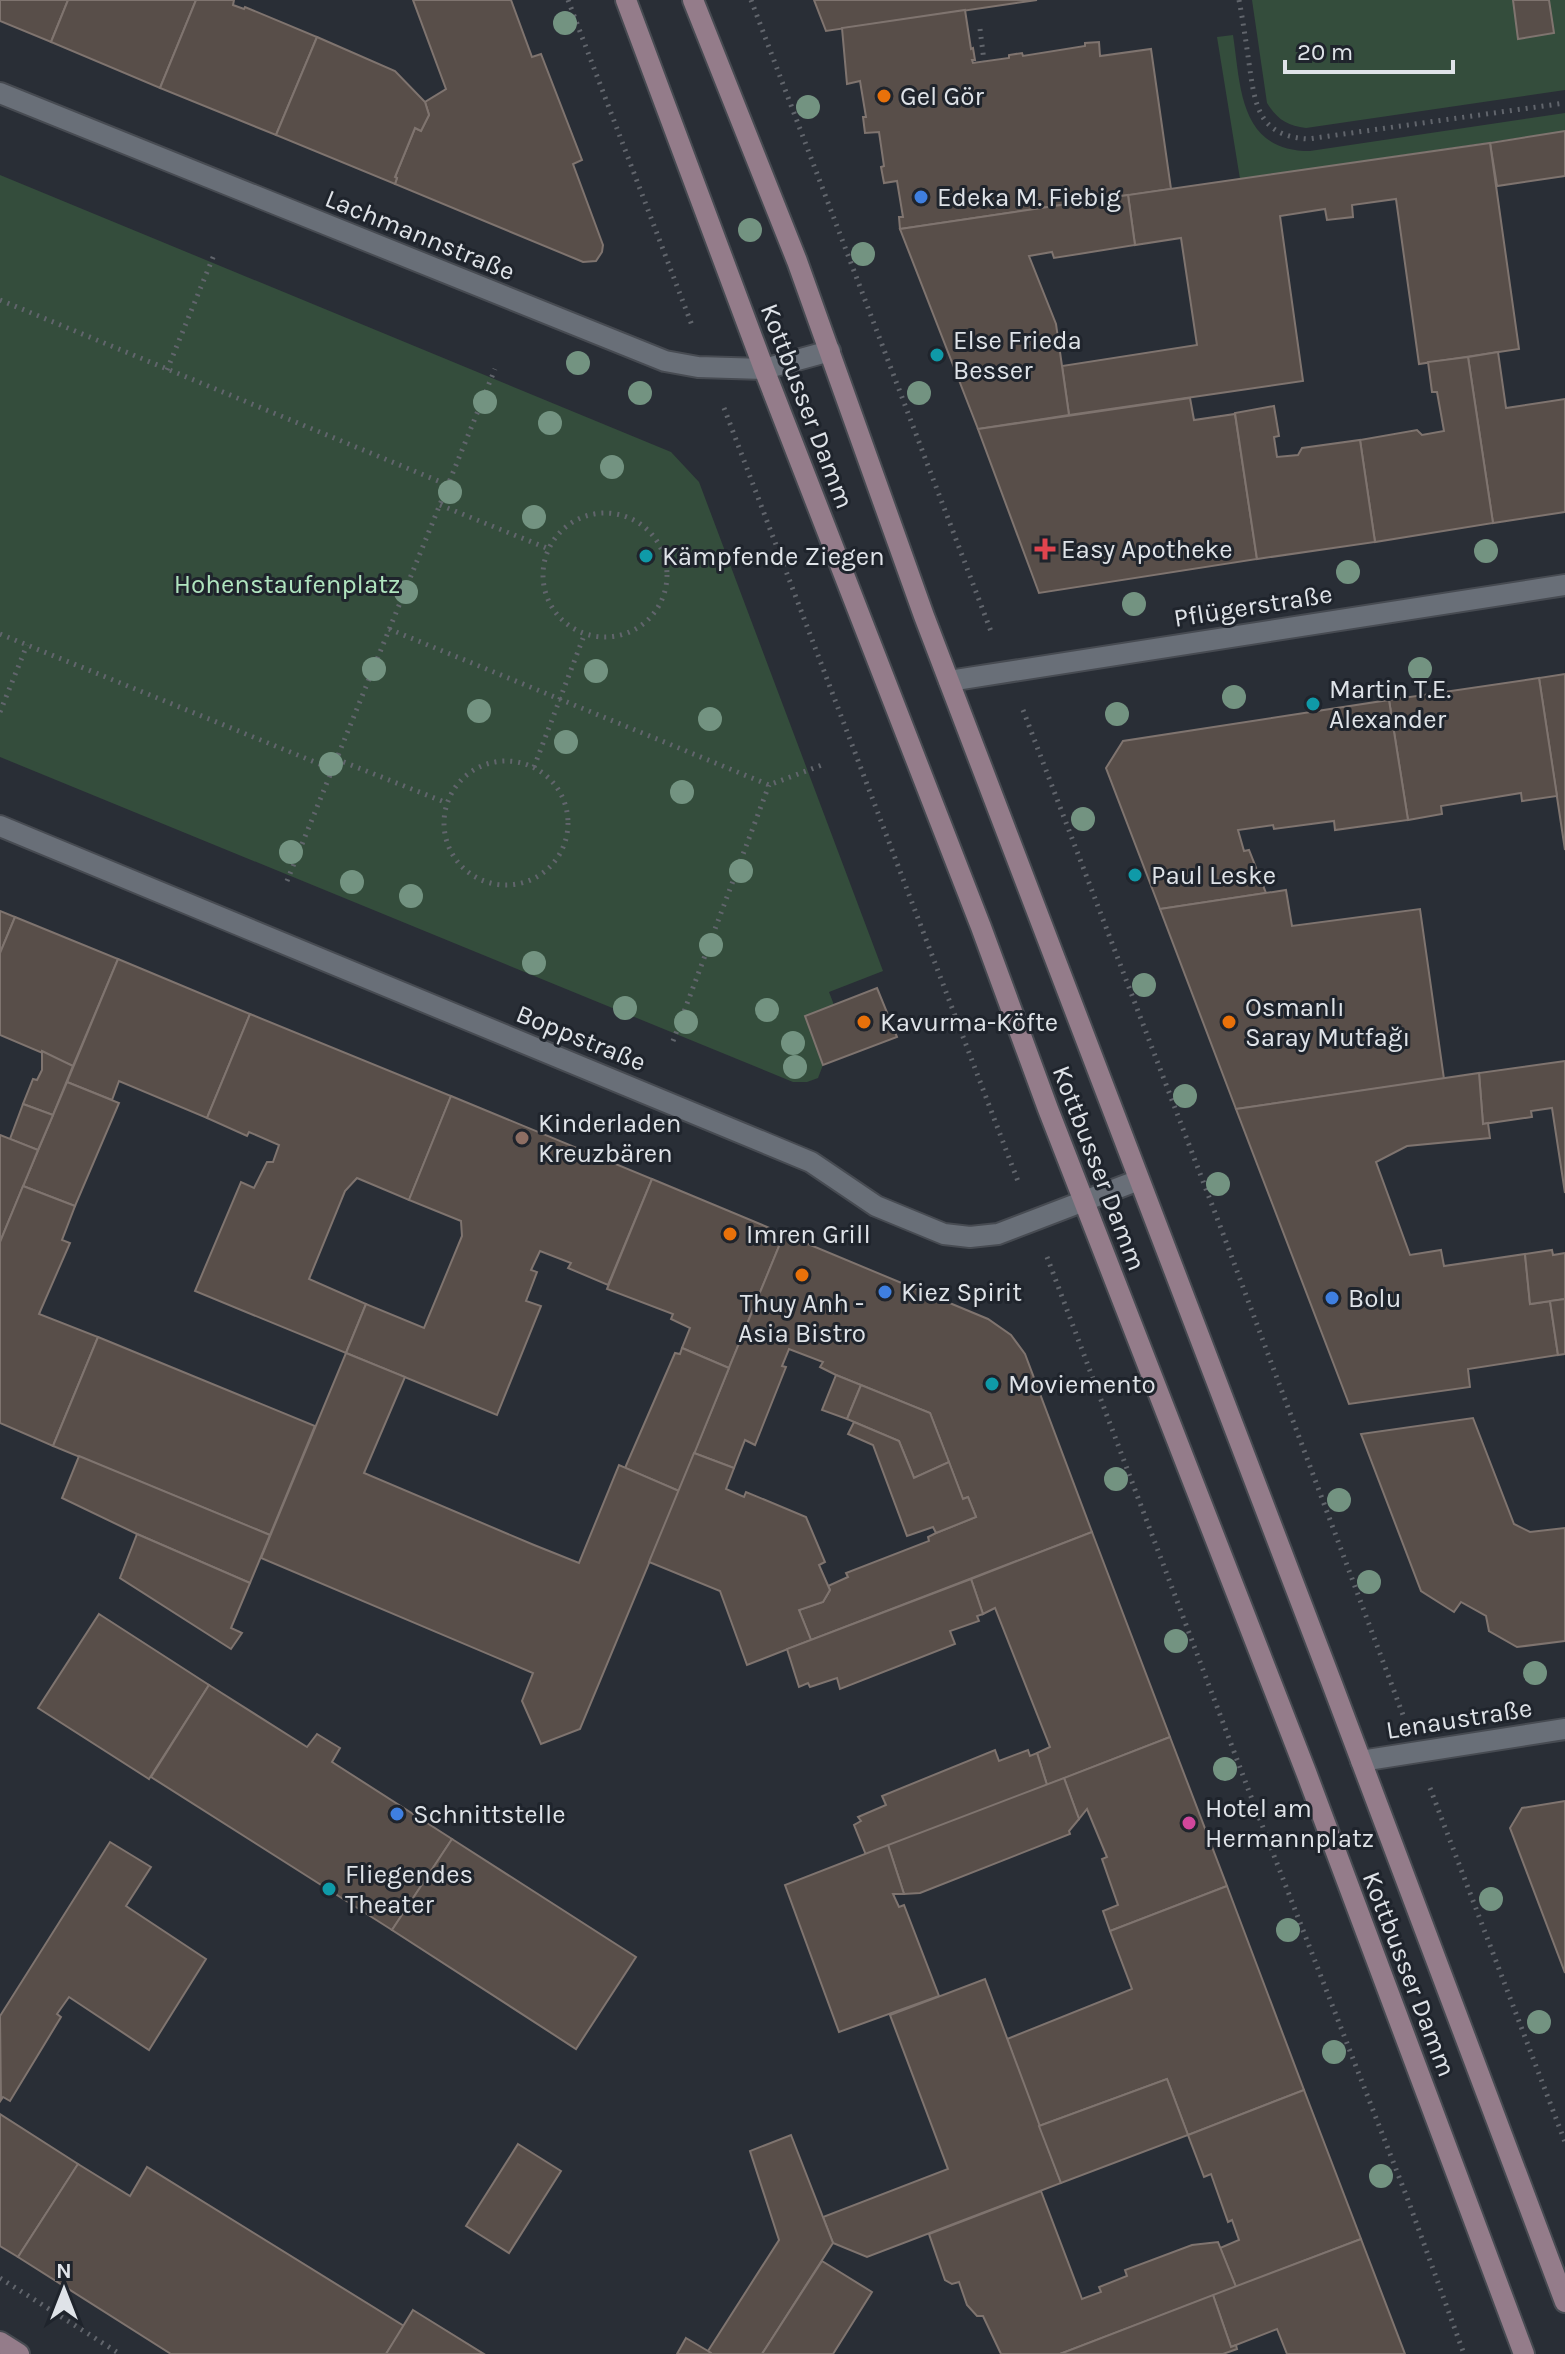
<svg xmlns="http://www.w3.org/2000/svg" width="1565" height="2354" font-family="Karla,sans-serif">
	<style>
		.green { fill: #344d3c }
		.building { fill: #584e49; stroke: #7f746f; stroke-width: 2 }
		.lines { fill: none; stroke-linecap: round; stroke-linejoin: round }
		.minor-casing { stroke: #474b52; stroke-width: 24 }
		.secondary-casing { stroke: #474b52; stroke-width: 24 }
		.path { stroke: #61656c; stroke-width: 5; stroke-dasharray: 2 6; stroke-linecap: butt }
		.minor { stroke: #696f78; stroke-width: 20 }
		.secondary { stroke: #947c8a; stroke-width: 20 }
		.tree { fill: #739381 }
		.food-dot { fill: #e8710a; stroke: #1f242c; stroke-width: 3 }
		.shop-dot { fill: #3f7fe0; stroke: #1f242c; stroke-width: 3 }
		.culture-dot { fill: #0f9aa8; stroke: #1f242c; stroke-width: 3 }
		.health-dot { fill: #e0444e; stroke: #1f242c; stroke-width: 3 }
		.education-dot { fill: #8d6e63; stroke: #1f242c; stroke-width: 3 }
		.hotel-dot { fill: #d1479c; stroke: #1f242c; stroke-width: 3 }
		.labels { text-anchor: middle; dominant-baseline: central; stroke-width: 6; stroke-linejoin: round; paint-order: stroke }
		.poi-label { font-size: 26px; fill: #dfe3e8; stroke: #1f242c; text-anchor: start }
		.street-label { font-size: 26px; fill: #dfe3e8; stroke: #1f242c }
		.park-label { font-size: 26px; fill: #b0e5bf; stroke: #1f242c }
	</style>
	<rect width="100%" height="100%" fill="#292e36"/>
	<g class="green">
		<path d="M1252,0H1565V90L1306,128C1287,126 1277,119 1267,103Z"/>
		<path d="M1233,35C1241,88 1239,151 1310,151L1565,113V131L1240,179L1217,37Z"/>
		<path d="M0,175L671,452L699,482L883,971L829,992L834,1005L805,1016L823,1065L818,1078L807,1082H793L0,757Z"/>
	</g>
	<g class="building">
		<path d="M0,0H68L51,42L0,21Z"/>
		<path d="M68,0H196L160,88L51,42Z"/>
		<path d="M196,0H234L233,5L244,9L245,7L317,37L276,135L160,88Z"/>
		<path d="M413,0H511L532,57L541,54L582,160L573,164L603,245L602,252L596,261L583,262L576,259L395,184L397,178L395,177L415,128L421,131L429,115L425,102L446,89Z"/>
		<path d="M814,0H1037L826,31Z"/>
		<path d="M1513,0H1549L1554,33L1518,39Z"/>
		<path d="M965,10L971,49L973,48L975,60H972L973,63L1009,58V55L1022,53L1023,56L1085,46V43L1099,42L1100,56L1151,49L1171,189L900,229L899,217H903L897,181L884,183L881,167L884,166L879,132L865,133L863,117H866L860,81L847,84L842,28Z"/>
		<path d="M317,37L395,71L425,102L429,115L421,131L415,128L395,177L397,178L395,184L276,135Z"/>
		<path d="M1565,131V176L1497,186L1490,143Z"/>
		<path d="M1490,143L1519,349L1419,364L1396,199L1352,205L1353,217L1327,220L1325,209L1280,216L1303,381L1069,415L1062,366L1197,345L1181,238L1135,245L1128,195Z"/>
		<path d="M1128,195L1135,245L1054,258L1052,252L1029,256L1056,324L1069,415L978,429L900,229Z"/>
		<path d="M1498,352L1506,408L1565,399V512L1493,523L1468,357Z"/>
		<path d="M1468,357L1493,523L1375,542L1360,440L1417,430L1422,435L1444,431L1437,392H1432L1428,362Z"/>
		<path d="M1190,398L1194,420L1235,414L1257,559L1039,593L978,429Z"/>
		<path d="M1274,406L1279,436L1274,437L1277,457L1298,455L1302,448L1360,440L1375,542L1257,559L1235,413Z"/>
		<path d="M1565,674V850L1539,678Z"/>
		<path d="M1539,678L1557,796L1522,801L1521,793L1441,806L1442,814L1408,820L1389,700Z"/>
		<path d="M1389,700L1408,820L1335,830L1334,821L1274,829L1273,825L1238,830L1244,851L1249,850L1266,893L1160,909L1106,768L1123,741Z"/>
		<path d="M1286,890L1292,926L1420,909L1444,1079L1236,1109L1160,909Z"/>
		<path d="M0,911L15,917L0,953Z"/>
		<path d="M15,917L118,959L73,1066L0,1035V953Z"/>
		<path d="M118,959L250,1014L207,1118L119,1081L112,1100L67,1082Z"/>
		<path d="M877,988L897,1037L823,1065L805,1016Z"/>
		<path d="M250,1014L451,1096L409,1200L357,1178L345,1191L309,1279L366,1304L346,1353L195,1291L241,1182L254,1188L267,1162H273L279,1145L249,1132L247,1136L207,1118Z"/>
		<path d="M42,1051L73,1066L53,1115L23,1104L33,1079L37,1080L42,1070Z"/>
		<path d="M1565,1061V1193L1552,1108L1531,1111L1532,1117L1483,1124L1479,1073Z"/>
		<path d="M1479,1073L1483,1124L1488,1123L1490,1138L1407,1146L1376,1162L1410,1255L1441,1250L1444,1266L1525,1254L1530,1304L1550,1301L1558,1355L1468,1369L1470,1387L1349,1404L1236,1109Z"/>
		<path d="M67,1082L119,1103L75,1206L23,1186Z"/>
		<path d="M451,1096L652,1179L608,1285L568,1268L571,1263L540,1251L531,1270L537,1272L526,1301L541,1306L497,1415L346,1353L366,1304L424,1328L462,1236L461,1221L409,1200Z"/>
		<path d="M23,1104L53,1115L38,1150L10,1139Z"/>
		<path d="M0,1135L38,1150L0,1242Z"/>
		<path d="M652,1179L784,1234L729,1368L682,1348L690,1328L671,1319L673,1314L607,1289Z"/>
		<path d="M23,1186L75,1206L62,1240L70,1243L39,1314L98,1337L53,1446L0,1423V1242Z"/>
		<path d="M784,1234L988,1319L1011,1335L1025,1354L1092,1532L811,1640L799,1610L823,1602L830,1590L828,1586L848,1577L846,1573L929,1541L928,1537L936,1533L976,1517L968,1497L963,1499L930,1413L836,1375L820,1367L823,1362L789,1349L782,1366L786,1367L755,1445L745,1440L734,1468L694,1453Z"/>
		<path d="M1552,1250L1553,1255L1565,1253V1299L1530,1304L1525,1254Z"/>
		<path d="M1565,1299V1354L1558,1355L1550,1301Z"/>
		<path d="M98,1337L315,1426L270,1535L53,1446Z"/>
		<path d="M682,1348L729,1368L679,1491L625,1468L675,1353L680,1354Z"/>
		<path d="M346,1353L405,1377L364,1473L534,1545L579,1563L619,1465L679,1491L580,1729L541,1744L522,1701L533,1673L261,1558Z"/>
		<path d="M836,1375L861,1385L847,1419L822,1410Z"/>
		<path d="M861,1385L930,1413L949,1462L914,1478L899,1441L847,1419Z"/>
		<path d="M1473,1418L1514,1524L1530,1532L1565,1528V1641L1517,1647L1489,1631L1486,1616L1461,1602L1454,1612L1421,1591L1361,1434Z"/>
		<path d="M854,1422L899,1441L914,1478L949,1462L963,1499L968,1497L976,1517L936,1533L933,1527L907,1536L873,1445L848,1434Z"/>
		<path d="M694,1453L734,1468L726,1489L744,1497L746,1492L806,1517L825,1562L819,1565L830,1590L823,1602L799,1610L811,1640L747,1665L720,1591L649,1562Z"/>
		<path d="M79,1456L270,1535L250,1583L137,1534L62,1498Z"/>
		<path d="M1092,1532L1170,1737L1047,1785L1037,1753L1050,1747L995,1608L983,1614L971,1579Z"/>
		<path d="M137,1534L250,1583L231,1628L242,1633L231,1649L120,1578Z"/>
		<path d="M971,1579L983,1614L977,1616L979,1621L950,1631L955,1644L840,1689L837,1678L810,1687L808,1683L799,1687L787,1649Z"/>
		<path d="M99,1614L209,1685L149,1779L38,1708Z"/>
		<path d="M209,1685L307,1747L317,1734L340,1748L332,1762L452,1839L392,1930L151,1777Z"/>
		<path d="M1170,1737L1227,1886L1110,1931L1103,1911L1118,1905L1102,1859L1107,1857L1087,1809L1079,1819L1064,1778Z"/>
		<path d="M995,1750L999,1761L1028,1750L1030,1756L1037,1753L1047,1785L866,1855L854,1825L861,1821L858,1817L886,1805L882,1796Z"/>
		<path d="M1064,1778L1079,1819L1069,1831L1070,1834L920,1893L904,1894L888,1845Z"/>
		<path d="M1565,1801V1973L1510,1828L1522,1808Z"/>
		<path d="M452,1839L636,1957L576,2049L392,1930Z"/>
		<path d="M110,1842L151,1867L126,1906L206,1959L149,2050L69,1997L57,2014L61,2017L10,2101L3,2097L1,2100L0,2016Z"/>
		<path d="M888,1845L904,1894H893L899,1907L904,1905L939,1996L839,2032L785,1885Z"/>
		<path d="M1227,1886L1304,2090L1188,2135L1167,2079L1039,2126L1007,2039L1132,1989L1110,1931Z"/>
		<path d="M985,1979L1061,2183L867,2257L833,2243L823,2217L948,2169L890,2015Z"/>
		<path d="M1167,2079L1188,2135L1061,2183L1039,2126Z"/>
		<path d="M1304,2090L1361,2239L1236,2287L1220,2248L1239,2240L1232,2220L1228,2222L1211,2174L1204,2177L1188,2135Z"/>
		<path d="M0,2114L78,2164L18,2257L0,2246Z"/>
		<path d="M791,2135L833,2243L762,2354H712L708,2351L779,2240L750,2151Z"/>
		<path d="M518,2144L561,2171L509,2253L466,2226Z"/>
		<path d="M78,2164L130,2196L147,2167L404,2326L386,2354H171L18,2257Z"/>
		<path d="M1041,2191L1082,2299L1101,2292L1099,2287L1127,2276L1125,2270L1192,2245L1218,2242L1236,2287L1060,2354H1001L983,2316H977L967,2305L959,2282L952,2284L945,2280L929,2234Z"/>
		<path d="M1361,2239L1405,2354H1287L1277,2329L1231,2347L1213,2295Z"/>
		<path d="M822,2261L872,2292L833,2354H762Z"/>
		<path d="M1213,2295L1231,2347L1236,2345L1237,2349L1223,2354H1060Z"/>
		<path d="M413,2310L484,2354H386Z"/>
		<path d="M686,2338L708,2351L712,2354H677Z"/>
	</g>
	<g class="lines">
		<g class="minor-casing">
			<g id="minor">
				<path d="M0,93L665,361L698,367L764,369L830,351"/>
				<path d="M949,681L1565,585"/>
				<path d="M0,826L811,1162L876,1206L944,1234L970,1237L998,1234L1139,1180"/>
				<path d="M1361,1761L1565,1729"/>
			</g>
		</g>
		<g class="secondary-casing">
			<g id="secondary">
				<path d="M626,0L764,369L981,927L1048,1109L1306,1772L1524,2354"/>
				<path d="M693,0L797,261L924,616L1331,1681L1565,2302"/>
				<path d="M0,2342L19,2354"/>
			</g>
		</g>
		<g class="path">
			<path d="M568,0L693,328"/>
			<path d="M751,0L992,634"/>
			<path d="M1239,0C1243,21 1246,42 1249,63C1255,105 1258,136 1308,139L1565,103"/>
			<path d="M980,29L984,61"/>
			<path d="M0,300L448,485"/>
			<path d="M167,370L214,255"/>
			<path d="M724,408L1019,1184"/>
			<path d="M440,505L549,549"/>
			<circle cx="605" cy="575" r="62"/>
			<path d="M389,629L769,785L822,765"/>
			<path d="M0,634L332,769"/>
			<path d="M1023,710L1222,1231L1403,1715"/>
			<path d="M0,712L27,645"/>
			<path d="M336,759L447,803"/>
			<circle cx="506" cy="823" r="62"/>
			<path d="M534,767L585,633"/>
			<path d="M287,881L495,369"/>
			<path d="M673,1041L769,785"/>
			<path d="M1047,1257L1250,1794L1408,2200L1464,2354"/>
			<path d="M1430,1788L1565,2142"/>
			<path d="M0,2278L120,2354"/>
		</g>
		<use href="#minor" class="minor"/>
		<use href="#secondary" class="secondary"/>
	</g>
	<g class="tree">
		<circle cx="565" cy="23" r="12"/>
		<circle cx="808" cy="107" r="12"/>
		<circle cx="750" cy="230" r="12"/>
		<circle cx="863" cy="254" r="12"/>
		<circle cx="578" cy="363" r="12"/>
		<circle cx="640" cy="393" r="12"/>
		<circle cx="919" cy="393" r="12"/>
		<circle cx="485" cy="402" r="12"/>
		<circle cx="550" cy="423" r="12"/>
		<circle cx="612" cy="467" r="12"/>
		<circle cx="450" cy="492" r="12"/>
		<circle cx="534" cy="517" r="12"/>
		<circle cx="1486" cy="551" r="12"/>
		<circle cx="1348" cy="572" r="12"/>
		<circle cx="406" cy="592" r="12"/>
		<circle cx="1134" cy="604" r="12"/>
		<circle cx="374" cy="669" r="12"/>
		<circle cx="1420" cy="669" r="12"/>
		<circle cx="596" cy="671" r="12"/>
		<circle cx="1234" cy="697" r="12"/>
		<circle cx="479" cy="711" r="12"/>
		<circle cx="1117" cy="714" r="12"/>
		<circle cx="710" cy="719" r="12"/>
		<circle cx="566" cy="742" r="12"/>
		<circle cx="331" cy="764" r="12"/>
		<circle cx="682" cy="792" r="12"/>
		<circle cx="1083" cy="819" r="12"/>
		<circle cx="291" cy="852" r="12"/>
		<circle cx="741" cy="871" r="12"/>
		<circle cx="352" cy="882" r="12"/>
		<circle cx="411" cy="896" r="12"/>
		<circle cx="711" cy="945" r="12"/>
		<circle cx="534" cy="963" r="12"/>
		<circle cx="1144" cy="985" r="12"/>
		<circle cx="625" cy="1008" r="12"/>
		<circle cx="767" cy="1010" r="12"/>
		<circle cx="686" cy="1022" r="12"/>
		<circle cx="793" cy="1043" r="12"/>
		<circle cx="795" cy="1067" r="12"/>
		<circle cx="1185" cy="1096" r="12"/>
		<circle cx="1218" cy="1184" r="12"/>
		<circle cx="1116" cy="1479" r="12"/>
		<circle cx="1339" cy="1500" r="12"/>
		<circle cx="1369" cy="1582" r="12"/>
		<circle cx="1176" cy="1641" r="12"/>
		<circle cx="1535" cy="1673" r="12"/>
		<circle cx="1225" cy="1769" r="12"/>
		<circle cx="1491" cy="1899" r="12"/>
		<circle cx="1288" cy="1930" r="12"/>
		<circle cx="1539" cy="2022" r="12"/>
		<circle cx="1334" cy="2052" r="12"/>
		<circle cx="1381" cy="2176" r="12"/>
	</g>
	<g class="food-dot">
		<circle cx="884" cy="96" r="8"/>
		<circle cx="864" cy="1022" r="8"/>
		<circle cx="1229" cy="1022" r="8"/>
		<circle cx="730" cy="1234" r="8"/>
		<circle cx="802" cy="1275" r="8"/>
	</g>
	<g class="shop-dot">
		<circle cx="921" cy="197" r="8"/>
		<circle cx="885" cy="1292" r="8"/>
		<circle cx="1332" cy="1298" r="8"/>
		<circle cx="397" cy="1814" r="8"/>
	</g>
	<g class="culture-dot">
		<circle cx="937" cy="355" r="8"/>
		<circle cx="646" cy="556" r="8"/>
		<circle cx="1313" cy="704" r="8"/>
		<circle cx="1135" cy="875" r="8"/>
		<circle cx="992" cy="1384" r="8"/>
		<circle cx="329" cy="1889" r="8"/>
	</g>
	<path class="health-dot" d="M1041 537h8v8h8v8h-8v8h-8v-8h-8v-8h8z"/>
	<circle class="education-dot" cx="522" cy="1138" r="8"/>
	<circle class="hotel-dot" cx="1189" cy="1823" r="8"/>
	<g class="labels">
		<g class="poi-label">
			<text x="900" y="96">Gel Gör</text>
			<text x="937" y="197">Edeka M. Fiebig</text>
			<text x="953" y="340">Else Frieda<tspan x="953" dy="30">Besser</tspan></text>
			<text x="1061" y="549">Easy Apotheke</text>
			<text x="662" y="556">Kämpfende Ziegen</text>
			<text x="1329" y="689">Martin T.E.<tspan x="1329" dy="30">Alexander</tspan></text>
			<text x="1151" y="875">Paul Leske</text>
			<text x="1245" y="1007">Osmanlı<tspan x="1245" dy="30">Saray Mutfağı</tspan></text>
			<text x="880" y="1022">Kavurma-Köfte</text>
			<text x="538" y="1123">Kinderladen<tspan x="538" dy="30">Kreuzbären</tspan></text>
			<text x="746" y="1234">Imren Grill</text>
			<text x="901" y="1292">Kiez Spirit</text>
			<text x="1348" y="1298">Bolu</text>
			<text x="802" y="1303" text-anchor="middle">Thuy Anh -<tspan x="802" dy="30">Asia Bistro</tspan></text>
			<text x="1008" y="1384">Moviemento</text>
			<text x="1205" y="1808">Hotel am<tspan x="1205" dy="30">Hermannplatz</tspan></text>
			<text x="413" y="1814">Schnittstelle</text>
			<text x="345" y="1874">Fliegendes<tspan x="345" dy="30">Theater</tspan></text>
		</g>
		<g class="street-label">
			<text transform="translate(420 235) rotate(22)">Lachmannstraße</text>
			<text transform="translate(807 406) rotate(69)">Kottbusser Damm</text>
			<text transform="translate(1253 606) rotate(-9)">Pflügerstraße</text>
			<text transform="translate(581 1038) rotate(22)">Boppstraße</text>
			<text transform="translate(1099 1168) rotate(69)">Kottbusser Damm</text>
			<text transform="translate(1459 1719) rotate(-9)">Lenaustraße</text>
			<text transform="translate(1409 1974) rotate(69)">Kottbusser Damm</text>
		</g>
		<g class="park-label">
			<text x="287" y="584">Hohenstaufenplatz</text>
		</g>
	</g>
	<g transform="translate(64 2290)" stroke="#1f242c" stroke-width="6" paint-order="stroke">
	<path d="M0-6L14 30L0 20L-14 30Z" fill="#dfe3e8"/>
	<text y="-12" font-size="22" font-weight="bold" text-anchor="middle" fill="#dfe3e8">N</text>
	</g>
	<path d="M1285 60v12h168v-12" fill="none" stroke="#dfe3e8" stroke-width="4"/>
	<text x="1297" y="60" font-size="24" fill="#dfe3e8" stroke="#1f242c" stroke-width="6" paint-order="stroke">20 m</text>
</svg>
